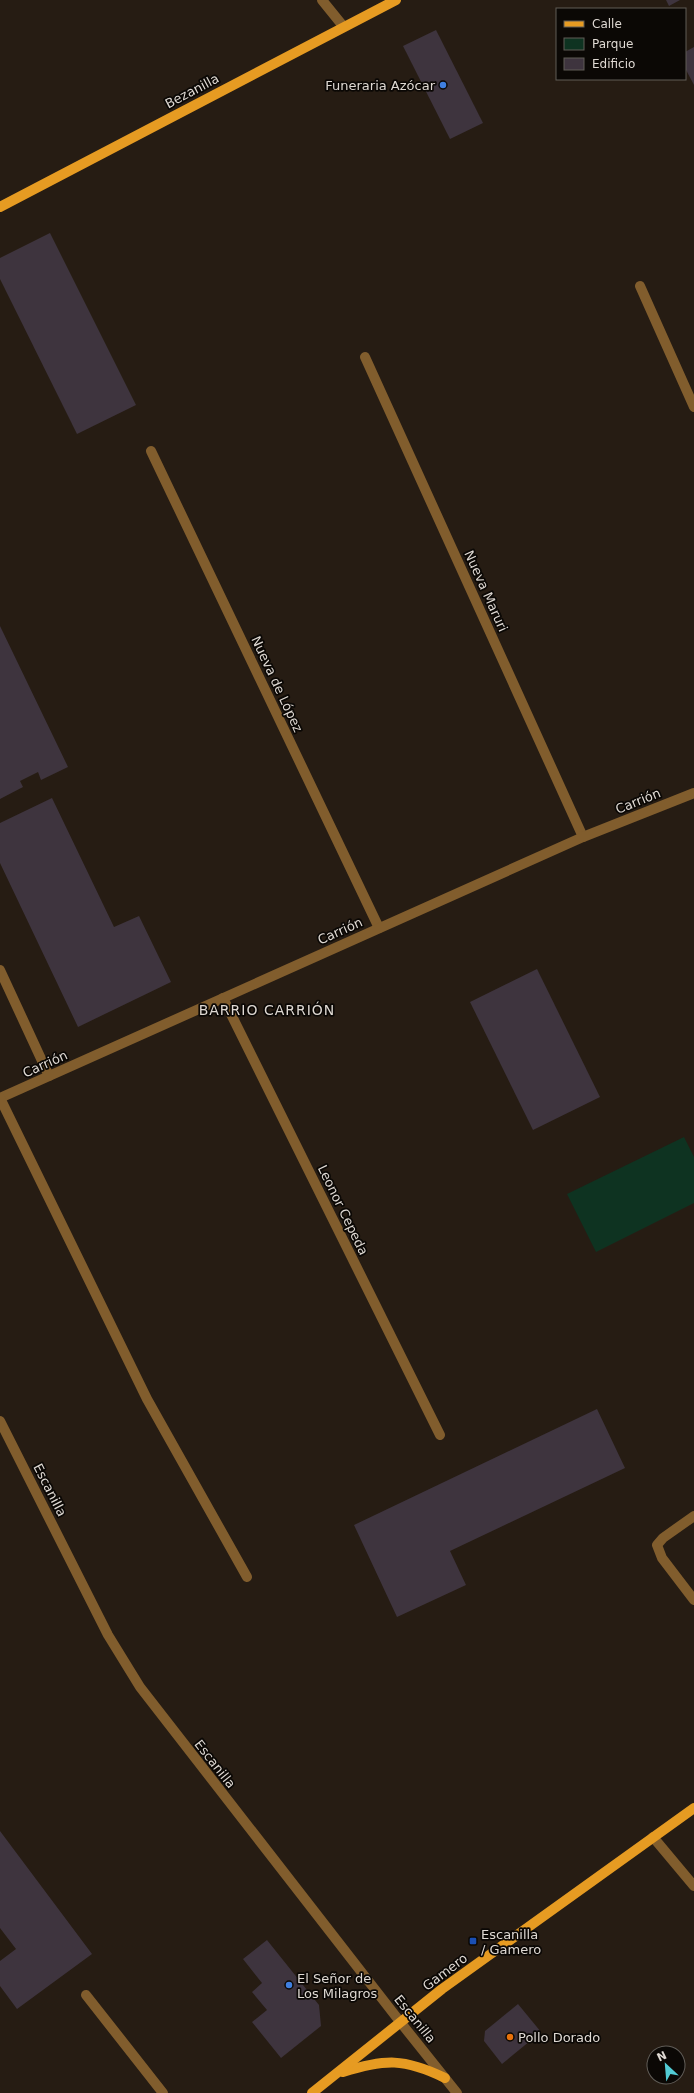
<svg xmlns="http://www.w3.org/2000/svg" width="694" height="2093" font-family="'DejaVu Sans',sans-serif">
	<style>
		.green { fill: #0e3321 }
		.building { fill: #3e343e }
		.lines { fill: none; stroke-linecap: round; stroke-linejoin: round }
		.minor { stroke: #815d2d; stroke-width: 10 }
		.major { stroke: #e69b22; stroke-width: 10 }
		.shop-dot { fill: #3f7fe0; stroke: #0b0805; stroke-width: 1.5 }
		.transit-dot { fill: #1a4fb4; stroke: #0b0805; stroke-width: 1.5 }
		.food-dot { fill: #e8710a; stroke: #0b0805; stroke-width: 1.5 }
		.labels { text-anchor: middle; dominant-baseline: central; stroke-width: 3.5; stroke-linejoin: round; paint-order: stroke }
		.poi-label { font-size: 13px; fill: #dfd9d3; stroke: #0b0805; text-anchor: start }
		.street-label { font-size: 13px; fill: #dfd9d3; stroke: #0b0805 }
		.neighbourhood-label { font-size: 14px; letter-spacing: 1px; fill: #dfd9d3; stroke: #0b0805 }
	</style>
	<rect width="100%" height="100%" fill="#261c13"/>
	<path class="green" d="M684,1137L694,1157V1203L596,1252L567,1194Z"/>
	<g class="building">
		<path d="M666,0H680L669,6Z"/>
		<path d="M436,30L483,123L450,139L403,46Z"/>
		<path d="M694,47V85L685,68V52Z"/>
		<path d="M50,233L136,405L77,434L0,279V258Z"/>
		<path d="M0,626L68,767L41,780L38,772L20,781L23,787L0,799Z"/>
		<path d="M52,798L114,927L139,916L171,982L78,1027L0,863V823Z"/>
		<path d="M537,969L600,1097L533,1130L470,1002Z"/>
		<path d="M597,1409L625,1468L450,1551L466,1585L397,1617L354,1525Z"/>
		<path d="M0,1831L92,1954L17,2009L0,1986V1961L16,1949L0,1928Z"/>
		<path d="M267,1940L319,2005L321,2026L281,2058L252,2022L267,2010L252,1992L262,1983L243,1959Z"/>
		<path d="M518,2004L541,2032L502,2064L484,2041L485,2031Z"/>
	</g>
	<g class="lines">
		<g class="minor">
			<path d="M322,0L343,26"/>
			<path d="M640,286L694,407"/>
			<path d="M365,357L583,837"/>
			<path d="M151,451L379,928"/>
			<path d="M0,970L49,1076"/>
			<path d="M223,998L440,1435"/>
			<path d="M0,1098L583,837L694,793"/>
			<path d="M0,1098L147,1399L247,1577"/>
			<path d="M0,1421L108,1635L140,1687L401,2023L457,2093"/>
			<path d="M694,1516L663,1538L657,1545L662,1558L694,1600"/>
			<path d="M653,1837L694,1886"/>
			<path d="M86,1995L163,2093"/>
		</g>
		<g class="major">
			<path d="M0,207L396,0"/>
			<path d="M343,2072C385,2059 404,2058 445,2078"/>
			<path d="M312,2093L442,1989L694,1808"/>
		</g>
	</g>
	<g class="shop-dot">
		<circle cx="443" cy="85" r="4"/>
		<circle cx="289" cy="1985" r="4"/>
	</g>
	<rect class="transit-dot" x="469" y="1937" width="8" height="8" rx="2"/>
	<circle class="food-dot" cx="510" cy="2037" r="4"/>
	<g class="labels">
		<g class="poi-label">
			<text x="435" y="85" text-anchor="end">Funeraria Azócar</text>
			<text x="481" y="1934">Escanilla<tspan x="481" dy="15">/ Gamero</tspan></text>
			<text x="297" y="1978">El Señor de<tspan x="297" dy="15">Los Milagros</tspan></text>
			<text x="518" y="2037">Pollo Dorado</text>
		</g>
		<g class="street-label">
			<text transform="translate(192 91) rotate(-28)">Bezanilla</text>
			<text transform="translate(486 591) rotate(66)">Nueva Maruri</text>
			<text transform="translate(277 684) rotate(65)">Nueva de López</text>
			<text transform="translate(638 801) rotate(-22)">Carrión</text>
			<text transform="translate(340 931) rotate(-24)">Carrión</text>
			<text transform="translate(45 1064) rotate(-24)">Carrión</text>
			<text transform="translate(343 1210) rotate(64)">Leonor Cepeda</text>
			<text transform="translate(50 1490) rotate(63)">Escanilla</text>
			<text transform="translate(215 1764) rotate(52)">Escanilla</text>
			<text transform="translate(445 1972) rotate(-37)">Gamero</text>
			<text transform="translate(415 2019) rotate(51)">Escanilla</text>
		</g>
		<g class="neighbourhood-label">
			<text x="267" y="1010">BARRIO CARRIÓN</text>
		</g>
	</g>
	<rect x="556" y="8" width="130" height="72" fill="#0b0805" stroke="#605c57"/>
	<rect x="564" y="21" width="20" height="6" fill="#e69b22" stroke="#605c57"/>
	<text x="592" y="28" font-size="12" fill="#dfd9d3">Calle</text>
	<rect x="564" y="38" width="20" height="12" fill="#0e3321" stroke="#605c57"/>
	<text x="592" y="48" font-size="12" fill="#dfd9d3">Parque</text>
	<rect x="564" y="58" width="20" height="12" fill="#3e343e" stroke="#605c57"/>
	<text x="592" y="68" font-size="12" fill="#dfd9d3">Edificio</text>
	<g transform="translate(666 2065) rotate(334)"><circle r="19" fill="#0b0805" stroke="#605c57"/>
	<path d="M0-3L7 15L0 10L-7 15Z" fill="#52ccd5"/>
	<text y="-6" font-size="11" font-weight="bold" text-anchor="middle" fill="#dfd9d3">N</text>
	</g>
</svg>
